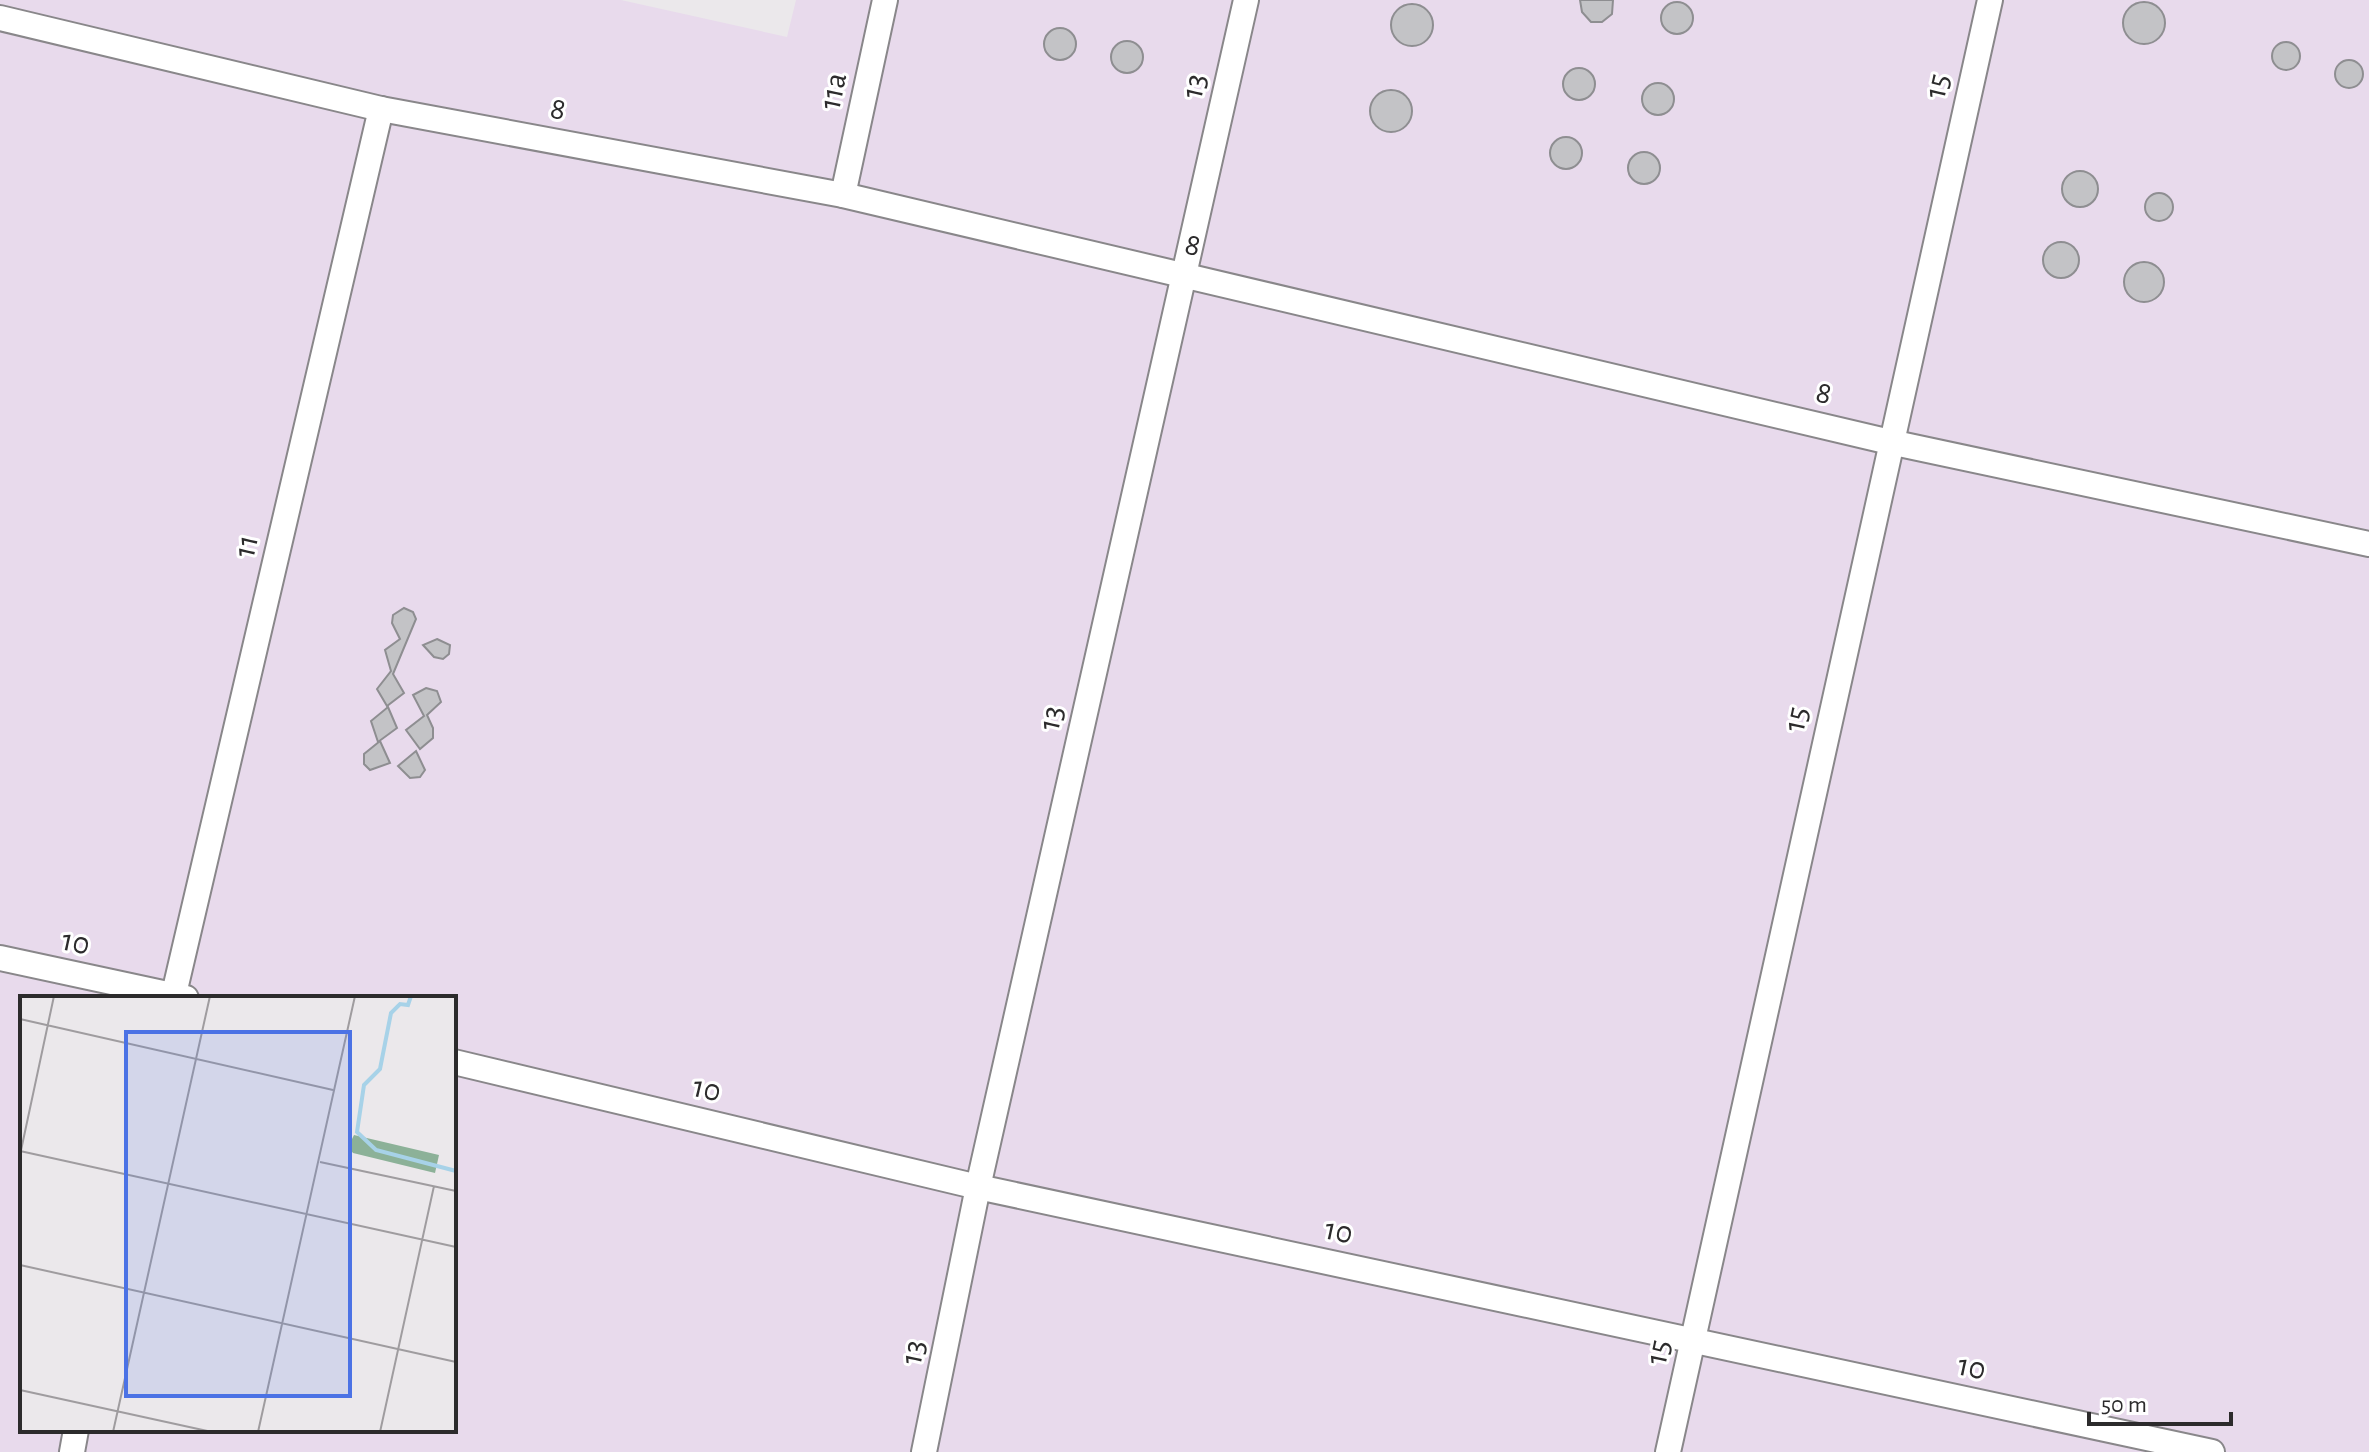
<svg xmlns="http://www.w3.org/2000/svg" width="2369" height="1452" font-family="'Alegreya Sans',sans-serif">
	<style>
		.industrial { fill: #e8daec; fill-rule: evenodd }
		.building { fill: #c3c3c6; stroke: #8e8e91; stroke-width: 2 }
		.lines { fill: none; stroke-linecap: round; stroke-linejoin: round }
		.minor-casing { stroke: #89878a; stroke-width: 28 }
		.minor { stroke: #fff; stroke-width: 24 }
		.labels { text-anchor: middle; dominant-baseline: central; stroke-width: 6; stroke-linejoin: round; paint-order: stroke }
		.street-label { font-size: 32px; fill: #2c2b2c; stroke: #fff }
		.inset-river { fill: none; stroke: #a7d2e8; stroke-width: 4 }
		.inset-road { fill: none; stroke: #9f9c9f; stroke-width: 2 }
		.view { fill: #4b72e5; fill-opacity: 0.15; stroke: #4b72e5; stroke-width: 4 }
		.inset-edge { fill: none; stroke: #2c2b2c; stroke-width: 4 }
	</style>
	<rect width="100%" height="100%" fill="#ebe8eb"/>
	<path class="industrial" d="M0,0H621L787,37L796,0H2369V1452H0ZM22,998H454V1430H22Z"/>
	<g class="building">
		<path d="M1580,0H1613L1612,14L1602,22H1591L1582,12Z"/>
		<circle cx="1677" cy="18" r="16"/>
		<circle cx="2144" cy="23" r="21"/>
		<circle cx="1412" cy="25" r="21"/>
		<circle cx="1060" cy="44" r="16"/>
		<circle cx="1127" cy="57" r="16"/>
		<circle cx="2286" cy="56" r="14"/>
		<circle cx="2349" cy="74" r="14"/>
		<circle cx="1579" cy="84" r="16"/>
		<circle cx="1658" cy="99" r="16"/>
		<circle cx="1391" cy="111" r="21"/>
		<circle cx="1566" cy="153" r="16"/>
		<circle cx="1644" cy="168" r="16"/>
		<circle cx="2080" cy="189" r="18"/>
		<circle cx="2159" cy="207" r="14"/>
		<circle cx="2061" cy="260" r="18"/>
		<circle cx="2144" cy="282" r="20"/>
		<path d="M404,608L413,612L416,619L393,674L404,693L387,706L377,689L391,671L385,650L400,639L392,623L393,615Z"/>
		<path d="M437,639L450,645L449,654L443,659L434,657L423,645Z"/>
		<path d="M426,688L437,691L441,702L427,715L433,728V738L420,749L406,730L424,716L413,695Z"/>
		<path d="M388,707L397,728L378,742L371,721Z"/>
		<path d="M380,741L390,763L370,770L364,764V754Z"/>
		<path d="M416,751L425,770L420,777L410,778L398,766Z"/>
	</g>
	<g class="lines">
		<g class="minor-casing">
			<g id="minor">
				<path d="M0,18L381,109L843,195L1890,442L2369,544"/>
				<path d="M843,195L885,0"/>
				<path d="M0,958L186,998"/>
				<path d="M173,998L381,109"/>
				<path d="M454,1062L978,1187L2212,1452"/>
				<path d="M72,1452L76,1430"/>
				<path d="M924,1452L978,1187L1246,0"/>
				<path d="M1668,1452L1990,0"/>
			</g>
		</g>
		<use href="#minor" class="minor"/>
	</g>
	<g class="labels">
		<g class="street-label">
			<text transform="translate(1194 86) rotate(-77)">13</text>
			<text transform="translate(1937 86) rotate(-77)">15</text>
			<text transform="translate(833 91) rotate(-78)">11a</text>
			<text transform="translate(558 109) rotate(11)">8</text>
			<text transform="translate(1193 245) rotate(13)">8</text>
			<text transform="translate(1824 393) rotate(13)">8</text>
			<text transform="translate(246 546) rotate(-77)">11</text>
			<text transform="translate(1051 718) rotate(-77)">13</text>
			<text transform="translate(1796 719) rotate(-78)">15</text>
			<text transform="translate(76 942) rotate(12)">10</text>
			<text transform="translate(707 1089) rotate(13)">10</text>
			<text transform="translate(1339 1231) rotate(12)">10</text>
			<text transform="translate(913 1352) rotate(-78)">13</text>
			<text transform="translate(1658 1352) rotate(-78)">15</text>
			<text transform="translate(1972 1367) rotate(12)">10</text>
		</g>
	</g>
	<g transform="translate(20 996)">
		<rect width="436" height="436" fill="#ebe8eb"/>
		<path d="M334,139L419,159L415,177L333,157L328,151Z" fill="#8cb198"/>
		<path class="inset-river" d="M391,0L388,9L380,8L371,17L360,73L344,89L337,136L356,154L436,175"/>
		<path class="inset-road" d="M0,23L313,94M0,155L436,251M0,159L34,0M300,166L436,195M0,269L436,366M0,394L192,436M93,436L190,0M238,436L335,0M360,436L414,190"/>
		<path class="view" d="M106,36H330V400H106Z"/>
		<rect width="436" height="436" class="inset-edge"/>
	</g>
	<path d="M2089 1412v12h142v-12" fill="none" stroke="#2c2b2c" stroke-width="4"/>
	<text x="2101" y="1412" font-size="24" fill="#2c2b2c" stroke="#ffffff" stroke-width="6" paint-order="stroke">50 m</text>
</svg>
